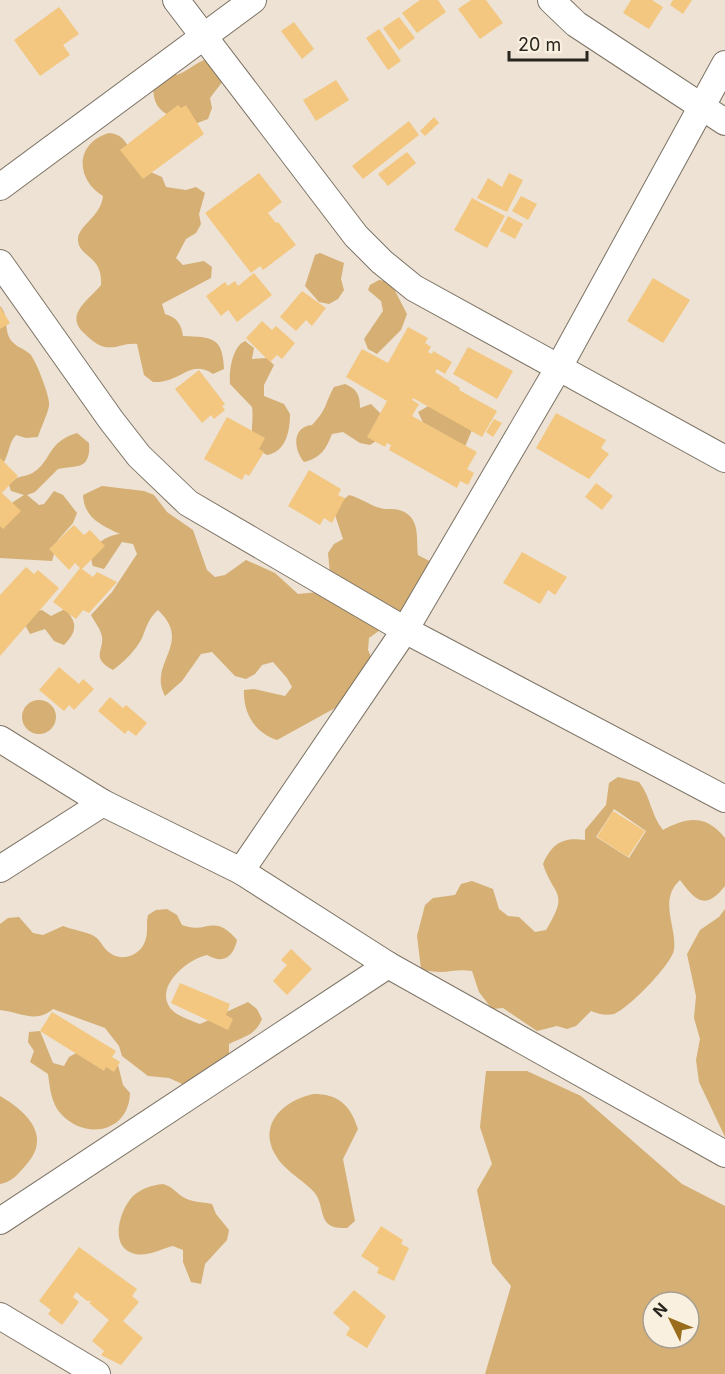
<svg xmlns="http://www.w3.org/2000/svg" width="725" height="1374" font-family="Inter,sans-serif">
	<style>
		.green { fill: #d5af74; fill-rule: evenodd }
		.building { fill: #f3c780 }
		.lines { fill: none; stroke-linecap: round; stroke-linejoin: round }
		.minor-casing { stroke: #7c7365; stroke-width: 28 }
		.minor { stroke: #fff; stroke-width: 26 }
	</style>
	<rect width="100%" height="100%" fill="#ede2d3"/>
	<g class="green">
		<path d="M204,60L215,61L223,81L210,98L212,108L208,119L192,125C168,113 153,116 153,84L169,69L177,75C188,71 194,64 204,60Z"/>
		<path d="M109,133C128,135 127,149 137,162C143,170 153,173 162,177L166,187L186,190L196,187L205,193L199,214L201,224L196,233L186,239L176,258L183,265L204,261L212,267L211,278L162,304L165,314C177,318 181,323 183,336C212,337 223,337 224,369L213,374C190,358 180,384 153,382L144,375L137,344C125,342 117,349 105,347C98,346 90,339 85,334C63,315 89,300 101,285C103,255 79,258 78,240C77,226 101,217 103,196C75,179 75,143 109,133Z"/>
		<path d="M320,253L344,263L341,279L344,290L338,299L329,304L319,302L305,286L315,255Z"/>
		<path d="M379,280L385,281L393,287L407,314L401,330L377,354L368,349L364,339L383,311L381,301L368,290L370,285Z"/>
		<path d="M0,306C9,316 4,325 9,337C13,346 23,348 30,354C36,360 51,399 49,406C47,416 41,427 38,437L26,438L16,435C7,445 10,457 0,467Z"/>
		<path d="M245,341L254,348L252,359L267,358L274,365L264,385V396L284,404L290,414C290,431 286,452 267,455C244,443 255,426 252,407L230,384C229,371 232,347 245,341Z"/>
		<path d="M345,384C357,389 360,395 360,408L371,404L386,419L379,439L370,445L360,443L343,432L332,434C326,449 321,458 304,462C294,450 291,427 312,425C328,408 324,405 334,387Z"/>
		<path d="M430,405L472,430L464,449L427,431L418,412Z"/>
		<path d="M77,433L89,443C91,471 76,465 58,469L35,492L27,495L39,505L44,504L54,491L63,495L77,513L73,523L58,540L52,561L0,558V522L13,502L24,495L11,491L9,485C19,473 23,479 34,472C52,460 47,442 77,433Z"/>
		<path d="M102,486L144,491L154,495L167,512L193,530L207,570L215,577L225,575L246,560L275,573L298,594L319,592L330,574L328,553L334,544L343,539L333,509L349,495C361,498 369,505 380,508C386,510 393,508 399,510C421,516 416,538 418,555L437,565L440,575L387,625L369,638L368,650L372,659L346,702L277,740C255,733 243,713 244,690L254,689L285,696L292,687L287,678L273,662L262,665L255,674L246,679L235,676L212,652L201,654L182,681L165,696C147,663 194,644 158,610C148,619 147,626 142,638C136,650 124,662 113,670C88,657 107,649 101,633C99,627 94,621 91,615L112,592L137,554L133,544L122,542L104,569L93,566C86,549 105,535 120,534C101,525 84,518 83,495Z"/>
		<path d="M65,609C78,623 77,632 64,645L54,641L45,629L30,634L25,625L35,612L42,610L51,616Z"/>
		<circle cx="39" cy="717" r="17"/>
		<path d="M618,777L639,782C651,797 651,816 663,830C687,817 706,814 725,838V886C705,911 696,901 680,880C658,900 677,927 674,950C671,965 628,1009 614,1014C605,1016 599,1014 591,1011L576,1026L567,1029L557,1026L537,1031L503,1008L492,1009L479,992L472,971C453,968 444,976 421,969L417,936L425,905L433,898L455,895L461,884L472,881L493,889L499,909L508,916L519,917L535,932L546,930C570,890 554,898 543,864C552,843 563,837 585,840V830L606,805L609,783ZM614,809L646,831L629,858L596,837Z"/>
		<path d="M167,909L177,915L182,925C208,935 213,912 237,940C233,958 223,964 207,955C188,959 153,987 171,1009C177,1016 192,1021 200,1024L248,1002L257,1009L262,1019C255,1036 244,1036 229,1044V1066L189,1087L169,1078L148,1076L122,1056L119,1046L105,1028L53,1009C36,1024 20,1012 0,1010V924L8,918L19,917L33,933L43,935L63,926C72,930 85,931 94,936C102,941 103,949 110,953C124,963 143,954 146,938C148,930 146,923 148,915L156,910Z"/>
		<path d="M725,909V1137L699,1082L696,1060L700,1039L694,1018L696,996L687,954L700,930L719,917Z"/>
		<path d="M40,1031L53,1063L64,1066L69,1057L78,1052L118,1065L123,1085L130,1093C129,1132 86,1141 61,1114C51,1103 50,1088 48,1074L30,1062L34,1051L28,1042L29,1032Z"/>
		<path d="M486,1071H527L581,1096L682,1184L725,1206V1374H485L511,1286L492,1263L477,1190L492,1164L480,1127ZM653,1302H689V1338H653Z"/>
		<path d="M313,1094C338,1094 350,1104 358,1129L343,1159L355,1221L347,1228C315,1230 327,1207 314,1192C305,1182 292,1175 283,1165C254,1132 276,1103 313,1094Z"/>
		<path d="M0,1096C26,1111 53,1136 26,1165C18,1174 12,1182 0,1184Z"/>
		<path d="M163,1184C173,1187 175,1192 183,1197C191,1202 202,1202 212,1204L216,1214L229,1230L227,1240L205,1264L201,1284L191,1282L183,1262V1250L173,1246C160,1249 146,1258 132,1253C109,1245 120,1209 133,1196C142,1188 152,1185 163,1184Z"/>
	</g>
	<g class="building">
		<path d="M420,0H438L446,12L417,33L402,13Z"/>
		<path d="M471,0H486L503,23L480,39L458,9Z"/>
		<path d="M631,0H652L663,7L649,29L623,13Z"/>
		<path d="M673,0H692L683,14L670,5Z"/>
		<path d="M59,7L79,34L63,45L70,55L40,76L14,40Z"/>
		<path d="M399,17L415,38L399,50L383,28Z"/>
		<path d="M294,22L314,49L302,59L281,31Z"/>
		<path d="M379,29L401,61L388,70L366,38Z"/>
		<path d="M336,80L349,100L316,121L303,100Z"/>
		<path d="M178,105L181,108L186,105L204,134L143,179L120,150Z"/>
		<path d="M434,117L439,123L425,136L420,131Z"/>
		<path d="M409,121L419,135L363,179L352,166Z"/>
		<path d="M407,152L416,163L388,186L378,174Z"/>
		<path d="M259,173L282,202L268,213L276,223L278,222L296,245L263,270L260,266L251,273L205,213Z"/>
		<path d="M509,173L523,180L507,212L477,198L488,178L502,187Z"/>
		<path d="M521,196L537,204L528,220L512,211Z"/>
		<path d="M472,198L505,216L487,248L454,230Z"/>
		<path d="M508,216L523,224L515,239L500,231Z"/>
		<path d="M254,273L272,295L237,322L228,310L221,316L206,296L225,282L228,286L235,281L238,286Z"/>
		<path d="M653,278L690,300L663,343L627,321Z"/>
		<path d="M302,291L326,308L312,326L306,320L296,331L280,317Z"/>
		<path d="M0,307L10,323L0,329Z"/>
		<path d="M262,321L272,330L276,326L295,343L282,359L277,355L270,362L246,338Z"/>
		<path d="M408,327L428,338L425,343L431,347L428,352L432,354L433,351L452,362L445,374L437,369L435,372L460,388L459,390L497,411L482,437L413,398L412,400L419,404L412,416L477,452L467,469L474,473L468,485L460,481L457,488L389,450L391,445L387,443L385,447L367,437L387,401L346,377L362,349L388,363Z"/>
		<path d="M468,347L513,371L497,399L453,374Z"/>
		<path d="M199,370L225,404L222,406L225,410L214,419L211,415L202,423L175,389Z"/>
		<path d="M556,413L606,440L601,448L609,454L589,479L536,448Z"/>
		<path d="M227,417L265,438L259,449L264,452L249,476L245,474L242,480L204,459Z"/>
		<path d="M494,419L502,423L493,437L486,432Z"/>
		<path d="M0,458L18,476L2,493L21,511L3,529L0,526Z"/>
		<path d="M309,470L341,489L338,495L345,498L332,523L324,518L320,525L288,506Z"/>
		<path d="M596,483L613,496L602,510L585,497Z"/>
		<path d="M74,525L84,535L90,530L105,546L82,569L93,577L97,572L117,582L89,613L83,610L76,619L53,602L80,568L75,563L69,570L49,549Z"/>
		<path d="M522,552L567,577L555,595L548,590L540,604L503,583Z"/>
		<path d="M26,567L34,574L38,570L59,588L0,656V595Z"/>
		<path d="M59,667L79,684L83,679L94,689L74,710L69,705L64,711L39,690Z"/>
		<path d="M110,697L123,708L126,705L147,723L136,736L128,730L125,734L98,711Z"/>
		<path d="M613,811L645,831L628,857L597,837Z"/>
		<path d="M291,949L312,969L287,995L273,981L287,965L281,960Z"/>
		<path d="M180,983L230,1004L226,1015L233,1019L228,1030L171,1003Z"/>
		<path d="M52,1012L116,1051L112,1057L120,1062L114,1072L106,1067L104,1071L40,1031Z"/>
		<path d="M381,1226L403,1240L401,1244L409,1248L394,1281L377,1273L379,1268L361,1256Z"/>
		<path d="M79,1247L137,1289L132,1296L139,1302L123,1321L143,1338L121,1365L101,1355L104,1351L92,1341L109,1320L89,1303L92,1301H87L76,1292L73,1297L79,1302L62,1325L48,1314L51,1310L39,1301Z"/>
		<path d="M354,1290L386,1316L367,1348L346,1335L350,1328L333,1313Z"/>
	</g>
	<g class="lines">
		<g class="minor-casing">
			<g id="minor">
				<path d="M176,0L356,236L382,262L414,288L725,459"/>
				<path d="M551,0L576,24L725,122"/>
				<path d="M0,187L253,0"/>
				<path d="M0,263L111,420L139,456L188,503L405,630L725,799"/>
				<path d="M0,739L103,803L241,871L388,965L725,1154"/>
				<path d="M0,869L103,803"/>
				<path d="M241,871L405,630L559,367L725,64"/>
				<path d="M0,1221L388,965"/>
				<path d="M0,1316L97,1374"/>
			</g>
		</g>
		<use href="#minor" class="minor"/>
	</g>
	<g transform="translate(671 1320) rotate(313)"><circle r="28" fill="#faf0e0" stroke="#a69e92" stroke-width="1.5"/>
	<path d="M0-4.5L10 22L0 15L-10 22Z" fill="#996d1b"/>
	<text y="-9" font-size="16" font-weight="bold" text-anchor="middle" fill="#28241e">N</text>
	</g>
	<path d="M509 51v9h78v-9" fill="none" stroke="#28241e" stroke-width="3"/>
	<text x="518" y="51" font-size="18" fill="#28241e" stroke="#faf0e0" stroke-width="4.5" paint-order="stroke">20 m</text>
</svg>
